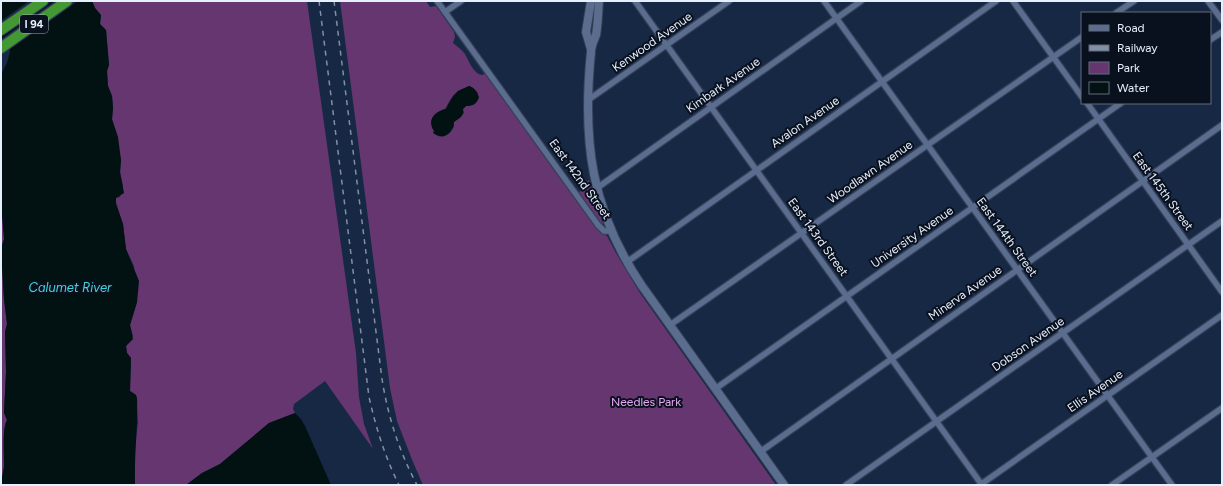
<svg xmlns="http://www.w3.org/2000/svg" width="1223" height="486" font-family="Figtree,sans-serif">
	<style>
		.green { fill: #65366f; fill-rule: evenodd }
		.water { fill: #021213 }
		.pier { fill: #172844 }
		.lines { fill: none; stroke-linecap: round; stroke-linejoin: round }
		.street-casing { stroke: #354159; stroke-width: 8 }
		.secondary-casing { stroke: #354159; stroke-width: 10 }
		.highway-casing { stroke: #354159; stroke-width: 12 }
		.street { stroke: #5a6d8e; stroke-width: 5.5 }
		.secondary { stroke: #5a6d8e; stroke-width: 8 }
		.highway { stroke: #439833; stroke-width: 10 }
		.rail { stroke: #828fa4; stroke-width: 1.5; stroke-dasharray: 5 5; stroke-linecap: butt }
		.labels { text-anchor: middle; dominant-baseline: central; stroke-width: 4; stroke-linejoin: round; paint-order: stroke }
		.shield { fill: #0a111e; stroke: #a4acbb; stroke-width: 1 }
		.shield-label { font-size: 11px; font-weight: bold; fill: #e6effe }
		.street-label { font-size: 12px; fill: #e6effe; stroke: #0a111e }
		.park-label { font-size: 12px; fill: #e8aaf4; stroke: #0a111e }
		.water-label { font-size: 13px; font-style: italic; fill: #43d6df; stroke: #0a111e }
	</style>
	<rect width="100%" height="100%" fill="#172844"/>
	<g class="green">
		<path d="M92,1H307L356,353L359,397L364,424L373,449L325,381L294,404L293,409L295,413L269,423L220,464L202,473L186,485H135V449L138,422L136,395L130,391L131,358L127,353L126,346L133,336L130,325L137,302L134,266L126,249L123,224L115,203L116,198L120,197L123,186L120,172L121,160L112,119L113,108L112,96L108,86L107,71L109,65L106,30L100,24L101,15L95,8Z"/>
		<path d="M340,1H426L430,7L436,6L454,32L455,37L453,43C457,46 462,50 465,54C469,61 474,75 483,75L485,73L598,230L607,236L616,253L640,293L776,485H423L413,462L397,421L390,388ZM469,86L473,88L478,93L470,106H466L463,109L464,113L454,122V127L450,132L434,131C427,120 434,112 445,109L450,100L458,91Z"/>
		<path d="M589,180L603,224L601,225L578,193L584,188V184Z"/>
		<path d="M1,203L4,232V240L2,244V267L4,299L7,324L5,332L6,372L4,413L7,420C2,427 5,457 4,467C3,472 2,477 1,483Z"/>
	</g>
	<g class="water">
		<path d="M1,1H92L95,8L101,15L100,24L106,30L109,65L107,71L108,86L112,96L113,108L112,119L118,137L121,160L120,172L124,193L116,198V203L123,224L126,249L139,281L137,302L130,325L133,339L126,346L127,353L131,358L130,391L136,395L137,398C138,427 134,456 135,485H1C1,478 4,472 4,466C4,455 2,428 7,420L4,413L6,372L5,332L7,324L4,299L1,249L4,239L1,203V74L7,63L10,52V48L1,37Z"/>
		<path d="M469,86C475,88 477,92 479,97C477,104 473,106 466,106L463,109C464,116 460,118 454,122C453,134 443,141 433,133L434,131C427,120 434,112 446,109L453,96L458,91Z"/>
		<path d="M295,413L301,419L305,426L331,485H186L202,473L220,464L269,423Z"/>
	</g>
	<g class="pier">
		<path d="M29,1H52L1,37V21Z"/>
		<path d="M55,1H78L8,50L1,39Z"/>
	</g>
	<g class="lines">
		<g class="street-casing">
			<g id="street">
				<path d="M437,1L598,225L604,231H611"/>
				<path d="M635,1L982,485"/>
				<path d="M824,1L1172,485"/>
				<path d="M1013,1L1082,97"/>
				<path d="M1208,1L1222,20"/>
				<path d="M445,12L461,1"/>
				<path d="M1116,13L1134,1"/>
				<path d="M1210,40L1222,32"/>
				<path d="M588,100L729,1"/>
				<path d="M1087,103L1222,292"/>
				<path d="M597,188L861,1"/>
				<path d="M627,262L996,1"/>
				<path d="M670,325L1082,37"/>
				<path d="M715,389L1121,103"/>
				<path d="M760,452L1222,125"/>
				<path d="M846,485L1222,221"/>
				<path d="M980,485L1222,315"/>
				<path d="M1112,485L1222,408"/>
			</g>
		</g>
		<g class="secondary-casing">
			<g id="secondary">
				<path d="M591,1L586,32L591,49"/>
				<path d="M599,1C598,12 598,24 596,35C594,40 591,46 591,52C582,141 591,211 642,286L784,485"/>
			</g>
		</g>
		<g class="highway-casing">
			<g id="highway">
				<path d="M1,30L43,1"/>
				<path d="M1,48L67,1"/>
			</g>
		</g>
		<use href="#street" class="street"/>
		<use href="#secondary" class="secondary"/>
		<use href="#highway" class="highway"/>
		<g class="rail">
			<path d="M319,1L369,397C376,428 385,457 399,485"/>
			<path d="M334,1L382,379C388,417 399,451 417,485"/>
		</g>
	</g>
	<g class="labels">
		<rect class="shield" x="20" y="15" width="28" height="18" rx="3"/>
		<g class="shield-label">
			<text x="34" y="24">I 94</text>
		</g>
		<g class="street-label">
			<text transform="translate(652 42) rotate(-35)">Kenwood Avenue</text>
			<text transform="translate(723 85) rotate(-35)">Kimbark Avenue</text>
			<text transform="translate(805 122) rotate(-35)">Avalon Avenue</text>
			<text transform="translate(870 172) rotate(-35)">Woodlawn Avenue</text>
			<text transform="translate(580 179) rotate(54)">East 142nd Street</text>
			<text transform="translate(1163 191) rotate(54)">East 145th Street</text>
			<text transform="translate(818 237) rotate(54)">East 143rd Street</text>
			<text transform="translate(912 237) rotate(-35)">University Avenue</text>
			<text transform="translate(1007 237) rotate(54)">East 144th Street</text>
			<text transform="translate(965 293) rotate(-35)">Minerva Avenue</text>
			<text transform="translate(1028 344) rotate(-35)">Dobson Avenue</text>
			<text transform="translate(1095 391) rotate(-35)">Ellis Avenue</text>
		</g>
		<g class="park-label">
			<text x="646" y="402">Needles Park</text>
		</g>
		<g class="water-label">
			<text x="70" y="287">Calumet River</text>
		</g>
	</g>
	<rect width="1223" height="486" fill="none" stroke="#e6effe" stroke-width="4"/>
	<rect x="1081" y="12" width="130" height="92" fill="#0a111e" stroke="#626a78"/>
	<rect x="1089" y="25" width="20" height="6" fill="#5a6d8e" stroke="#626a78"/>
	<text x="1117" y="32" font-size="12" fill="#e6effe">Road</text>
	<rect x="1089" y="45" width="20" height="6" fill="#828fa4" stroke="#626a78"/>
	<text x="1117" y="52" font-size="12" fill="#e6effe">Railway</text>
	<rect x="1089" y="62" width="20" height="12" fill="#65366f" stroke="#626a78"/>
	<text x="1117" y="72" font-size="12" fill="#e6effe">Park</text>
	<rect x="1089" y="82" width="20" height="12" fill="#021213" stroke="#626a78"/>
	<text x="1117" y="92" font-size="12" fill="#e6effe">Water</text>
</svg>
